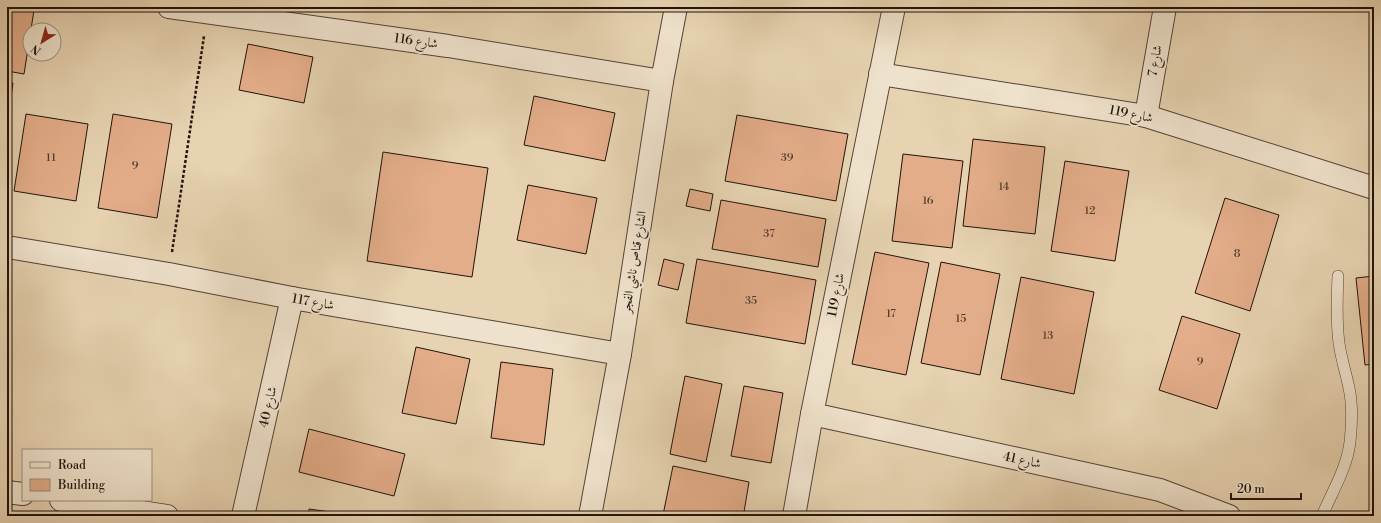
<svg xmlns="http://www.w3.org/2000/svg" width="1381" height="523" font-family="'Libre Bodoni',Amiri,serif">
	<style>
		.building { fill: #e3ad89; stroke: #21130d }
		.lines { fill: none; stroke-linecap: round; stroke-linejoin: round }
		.service-casing { stroke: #524336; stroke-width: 12 }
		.minor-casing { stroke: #524336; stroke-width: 24 }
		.tertiary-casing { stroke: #524336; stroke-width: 24 }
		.path { stroke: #21130d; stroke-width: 2.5; stroke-dasharray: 3 2; stroke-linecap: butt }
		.service { stroke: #efe2cc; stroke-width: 11 }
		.minor { stroke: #efe2cc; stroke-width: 22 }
		.tertiary { stroke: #efe2cc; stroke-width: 22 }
		.labels { text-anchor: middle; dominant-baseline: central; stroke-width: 4; stroke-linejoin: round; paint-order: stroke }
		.number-label { font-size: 11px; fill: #523a2c }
		.street-label { font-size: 13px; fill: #21130d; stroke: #efe2cc }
	</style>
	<rect width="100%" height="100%" fill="#e7d3b1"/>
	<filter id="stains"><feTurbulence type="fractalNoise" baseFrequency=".005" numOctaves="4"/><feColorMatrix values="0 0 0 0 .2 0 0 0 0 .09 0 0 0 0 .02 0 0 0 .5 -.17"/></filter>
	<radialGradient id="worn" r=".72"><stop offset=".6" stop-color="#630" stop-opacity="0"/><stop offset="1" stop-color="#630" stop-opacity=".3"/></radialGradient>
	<g class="building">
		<path d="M7,7L34,10L24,74L7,71Z"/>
		<path d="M248,44L313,57L304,103L239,90Z"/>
		<path d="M7,82L13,83L7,123Z"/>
		<path d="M534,96L615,113L605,161L524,145Z"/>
		<path d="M26,114L88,124L76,201L14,191Z"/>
		<path d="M113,114L172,124L157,218L98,208Z"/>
		<path d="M737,115L848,134L836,201L725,181Z"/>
		<path d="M973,139L1045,147L1035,234L963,226Z"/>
		<path d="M383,152L488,168L472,277L367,261Z"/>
		<path d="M903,154L963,161L952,248L892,241Z"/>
		<path d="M1065,161L1129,171L1115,261L1051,251Z"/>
		<path d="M528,185L597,198L586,254L517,240Z"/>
		<path d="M690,189L713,194L710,211L686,206Z"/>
		<path d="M1225,198L1279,215L1250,311L1195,293Z"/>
		<path d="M721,200L826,219L818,267L712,249Z"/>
		<path d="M875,252L929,263L906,375L852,364Z"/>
		<path d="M664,259L684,264L678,290L658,285Z"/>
		<path d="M697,259L816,280L805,344L686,323Z"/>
		<path d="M941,262L1000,274L980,375L921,363Z"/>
		<path d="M1374,276V364L1365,365L1356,278Z"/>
		<path d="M1021,277L1094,292L1074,394L1001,379Z"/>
		<path d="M1182,316L1240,334L1217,409L1159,390Z"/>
		<path d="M416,347L470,359L456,424L402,413Z"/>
		<path d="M501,362L553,369L544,445L491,438Z"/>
		<path d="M685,376L722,384L706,462L670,454Z"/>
		<path d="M744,386L783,393L771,463L731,456Z"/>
		<path d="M309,429L405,454L394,496L299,472Z"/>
		<path d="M673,466L749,482L744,512L737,516L663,515Z"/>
		<path d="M309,509L359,516H308Z"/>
	</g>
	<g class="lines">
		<g class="service-casing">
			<path id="service" d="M1322,516C1332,492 1347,468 1350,442C1352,424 1353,406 1349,388C1346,373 1341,358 1339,343C1336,321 1337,299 1338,276"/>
		</g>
		<g class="minor-casing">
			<g id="minor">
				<path d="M169,7L448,46L662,81"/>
				<path d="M880,74L1146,116L1374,188"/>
				<path d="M1146,116L1165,7"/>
				<path d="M7,247L169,274L292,298L620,354"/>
				<path d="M812,414L1160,490L1229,516"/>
				<path d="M7,492L23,494"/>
				<path d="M61,500L167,516"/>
				<path d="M243,516L292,298"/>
				<path d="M794,516L812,414L894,7"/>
			</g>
		</g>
		<g class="tertiary-casing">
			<path id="tertiary" d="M590,516L620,354L662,81L676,7"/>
		</g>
		<path class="path" d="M172,252L204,36"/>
		<use href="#service" class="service"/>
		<use href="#minor" class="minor"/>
		<use href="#tertiary" class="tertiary"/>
	</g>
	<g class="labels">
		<g class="number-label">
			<text x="51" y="158">11</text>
			<text x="787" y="158">39</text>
			<text x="135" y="166">9</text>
			<text x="1004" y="187">14</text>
			<text x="928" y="201">16</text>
			<text x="1090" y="211">12</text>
			<text x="769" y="234">37</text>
			<text x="1237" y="254">8</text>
			<text x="751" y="301">35</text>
			<text x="891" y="314">17</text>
			<text x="961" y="319">15</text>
			<text x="1048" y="336">13</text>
			<text x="1200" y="362">9</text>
		</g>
		<g class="street-label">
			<text transform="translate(416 41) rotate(8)">شارع 116</text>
			<text transform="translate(1155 61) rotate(-80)">شارع 7</text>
			<text transform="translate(1131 114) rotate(11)">شارع 119</text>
			<text transform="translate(634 262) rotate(-81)">الشارع قناص ناشي الفجر</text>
			<text transform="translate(836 295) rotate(-79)">شارع 119</text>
			<text transform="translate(313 302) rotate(10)">شارع 117</text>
			<text transform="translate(268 407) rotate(-77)">شارع 40</text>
			<text transform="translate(1022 460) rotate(12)">شارع 41</text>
		</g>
	</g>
	<rect width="1381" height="523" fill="none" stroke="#e7d3b1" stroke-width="24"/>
	<rect x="8" y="8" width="1365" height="507" fill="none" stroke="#21130d" stroke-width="2"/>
	<rect x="12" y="12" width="1357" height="499" fill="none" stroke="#21130d"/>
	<rect x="22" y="449" width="130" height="52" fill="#efe2cc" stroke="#9d8f80"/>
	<rect x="30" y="462" width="20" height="6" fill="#efe2cc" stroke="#9d8f80"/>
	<text x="58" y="469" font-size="12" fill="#21130d">Road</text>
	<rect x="30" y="479" width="20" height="12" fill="#e3ad89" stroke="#9d8f80"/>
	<text x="58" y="489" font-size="12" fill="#21130d">Building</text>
	<g transform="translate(42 42) rotate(217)"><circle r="19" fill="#efe2cc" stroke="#9d8f80"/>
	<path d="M0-3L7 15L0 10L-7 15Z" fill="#8f2418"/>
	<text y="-6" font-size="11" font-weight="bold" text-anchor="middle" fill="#21130d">N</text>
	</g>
	<path d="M1231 493v6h70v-6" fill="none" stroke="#21130d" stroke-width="2"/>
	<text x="1237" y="493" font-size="12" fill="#21130d" stroke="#efe2cc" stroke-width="3" paint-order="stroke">20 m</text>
	<rect width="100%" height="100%" filter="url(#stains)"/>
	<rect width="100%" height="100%" fill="url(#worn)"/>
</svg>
